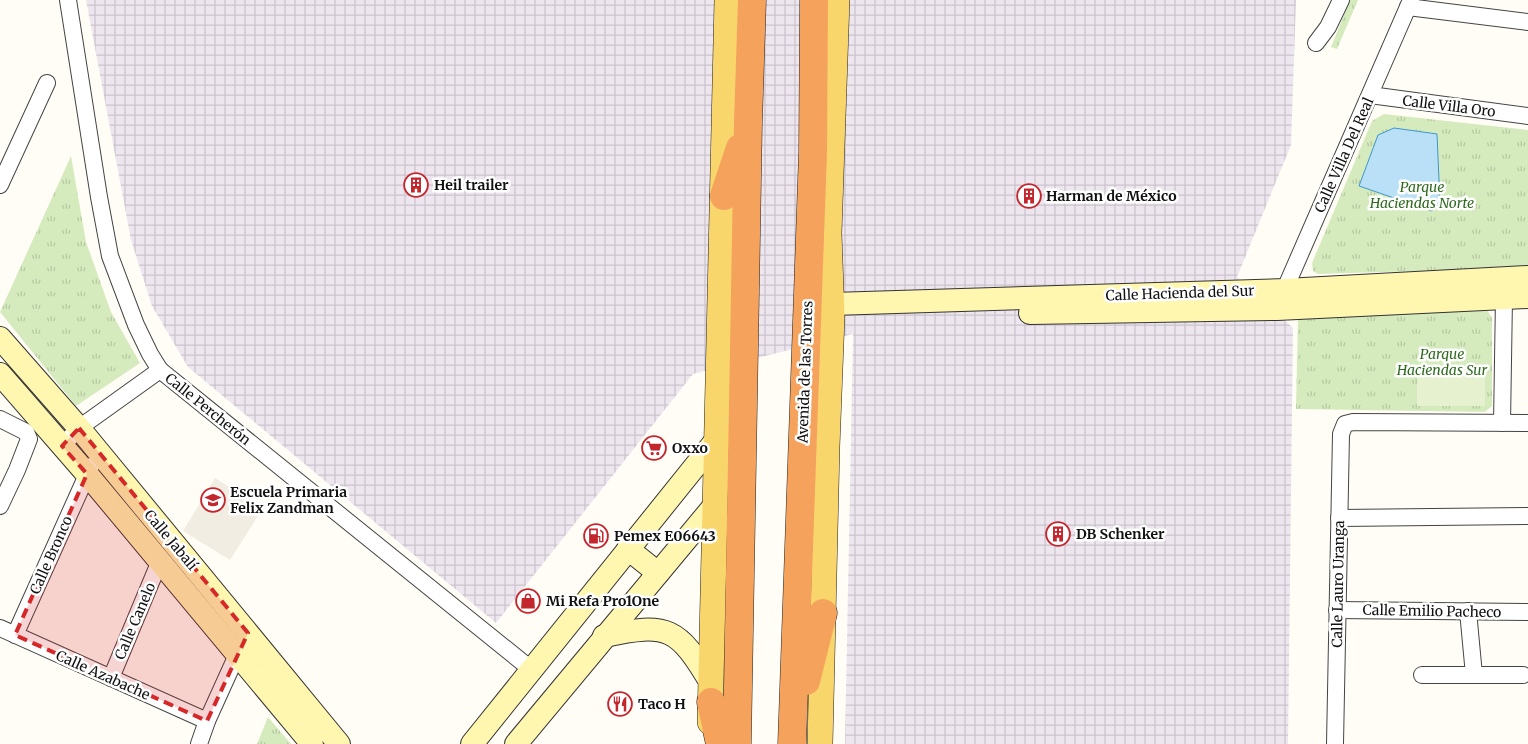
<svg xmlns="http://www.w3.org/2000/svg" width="1528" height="744" font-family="Merriweather,serif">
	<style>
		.industrial { fill: url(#industrial-grid) }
		.park { fill: url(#park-tufts) }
		.pitch { fill: #e6f2cf }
		.plaza { fill: #f1ede2 }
		.water { fill: #b9e0f7; stroke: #3f96cf }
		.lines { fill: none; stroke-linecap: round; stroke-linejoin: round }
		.street-casing { stroke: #444; stroke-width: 18 }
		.secondary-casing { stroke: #333; stroke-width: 24 }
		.primary-casing { stroke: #222; stroke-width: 26 }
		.highway-casing { stroke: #222; stroke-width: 29 }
		.street { stroke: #fff; stroke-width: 16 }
		.secondary { stroke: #fff6b0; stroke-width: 22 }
		.primary { stroke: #f9d66b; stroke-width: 25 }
		.highway { stroke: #f5a25d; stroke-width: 28 }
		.marked { fill: #d62828; fill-opacity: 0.2; stroke: #d62828; stroke-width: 4; stroke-dasharray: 10 6; stroke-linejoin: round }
		.labels { text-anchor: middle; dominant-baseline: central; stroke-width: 5; stroke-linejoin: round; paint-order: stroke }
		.street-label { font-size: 14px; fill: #111; stroke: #fff }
		.poi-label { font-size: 14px; font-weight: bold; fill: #111; stroke: #fff; text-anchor: start }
		.park-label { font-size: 14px; font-style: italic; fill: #2f6b1f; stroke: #fff }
	</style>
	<defs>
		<pattern id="industrial-grid" width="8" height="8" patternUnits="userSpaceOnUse" patternTransform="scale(1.25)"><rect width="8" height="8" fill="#eee6ef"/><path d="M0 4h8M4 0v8" fill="none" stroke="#cbc4cc"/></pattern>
		<pattern id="park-tufts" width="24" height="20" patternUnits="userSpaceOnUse" patternTransform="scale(1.25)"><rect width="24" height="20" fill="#d5ebbd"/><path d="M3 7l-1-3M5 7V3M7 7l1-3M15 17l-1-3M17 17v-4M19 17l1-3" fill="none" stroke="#b6c8a1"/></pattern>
	</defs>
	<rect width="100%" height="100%" fill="#fffdf5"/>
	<path class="industrial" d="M86,0H1296L1291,145L1237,277L1293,328L1288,744H845L853,334L693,374L496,623L188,367L152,306L131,240Z"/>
	<g class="park">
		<path d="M1350,0H1358L1337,49L1331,47Z"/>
		<path d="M1384,114L1528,130V265L1451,270L1318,274L1313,271L1312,263L1372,121Z"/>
		<path d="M71,156L86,242L111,312L140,363L76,406L0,312Z"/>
		<path d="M1487,310L1492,318V406L1485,412L1296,409L1298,317Z"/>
		<path d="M268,717L291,744H257Z"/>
	</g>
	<rect class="pitch" x="1417" y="366" width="68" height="40"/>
	<path class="plaza" d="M215,478L263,508L230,560L183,531Z"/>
	<path class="water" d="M1394,128L1437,134L1440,203L1432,211L1359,186L1378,135Z"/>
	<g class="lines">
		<g class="street-casing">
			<g id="street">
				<path d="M68,0L99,197L110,256L136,325L150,354L160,370L532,670"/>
				<path d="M1408,7L1528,22"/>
				<path d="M1316,43L1328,27L1341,0"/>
				<path d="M1370,95L1528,116"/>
				<path d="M0,185L47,83"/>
				<path d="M1281,298L1411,0"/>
				<path d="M0,419L26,432L29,439L17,470L0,506"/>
				<path d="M1502,423L1504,298"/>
				<path d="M62,446L79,428L160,370"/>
				<path d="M1339,518L1528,516"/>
				<path d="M1337,610L1528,612"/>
				<path d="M1468,611L1474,675"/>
				<path d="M0,628L207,721"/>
				<path d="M15,635L91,466"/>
				<path d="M1422,675H1523"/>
				<path d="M111,678L159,563"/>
				<path d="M199,744L207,721L241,646"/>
				<path d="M1335,744L1341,434L1345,424L1353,422L1528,423"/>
			</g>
		</g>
		<g class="secondary-casing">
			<g id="secondary">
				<path d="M832,304L1285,290L1528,277"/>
				<path d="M1030,313L1277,309L1528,297"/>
				<path d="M0,338L79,428L339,744"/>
				<path d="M0,374L87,474L312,744"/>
				<path d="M628,549L658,573"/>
				<path d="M604,636C669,622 678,628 711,683"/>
				<path d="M472,744L717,439"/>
				<path d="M516,744L714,506"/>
			</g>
		</g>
		<g class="primary-casing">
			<g id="primary">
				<path d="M710,722L727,0"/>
				<path d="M820,744L827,447L832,317L829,233L837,0"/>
			</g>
		</g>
		<g class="highway-casing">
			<g id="highway">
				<path d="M724,196L740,148"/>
				<path d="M806,681L823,613"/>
				<path d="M711,702L720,744"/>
				<path d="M737,744L748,123L752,0"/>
				<path d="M792,744L813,152L814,0"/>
			</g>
		</g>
		<use href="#street" class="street"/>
		<use href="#secondary" class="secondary"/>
		<use href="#primary" class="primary"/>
		<use href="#highway" class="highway"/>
	</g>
	<path class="marked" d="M79,428L248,633L207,721L15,635L87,474L62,446Z"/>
	<defs>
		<g id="building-ring" transform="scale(1.25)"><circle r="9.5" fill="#fff" stroke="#c4262e" stroke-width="1.5"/><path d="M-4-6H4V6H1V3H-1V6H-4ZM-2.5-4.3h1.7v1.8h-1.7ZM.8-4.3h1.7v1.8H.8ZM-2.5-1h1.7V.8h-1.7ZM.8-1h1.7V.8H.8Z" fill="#c4262e"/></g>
		<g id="supermarket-ring" transform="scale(1.25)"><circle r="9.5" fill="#fff" stroke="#c4262e" stroke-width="1.5"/><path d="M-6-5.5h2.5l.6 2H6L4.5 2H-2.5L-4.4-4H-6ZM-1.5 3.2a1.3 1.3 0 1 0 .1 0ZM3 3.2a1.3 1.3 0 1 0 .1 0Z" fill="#c4262e"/></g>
		<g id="school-ring" transform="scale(1.25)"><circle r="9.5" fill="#fff" stroke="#c4262e" stroke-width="1.5"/><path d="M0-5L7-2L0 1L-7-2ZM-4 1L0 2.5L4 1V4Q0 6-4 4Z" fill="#c4262e"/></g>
		<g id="fuel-ring" transform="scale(1.25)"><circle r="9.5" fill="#fff" stroke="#c4262e" stroke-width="1.5"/><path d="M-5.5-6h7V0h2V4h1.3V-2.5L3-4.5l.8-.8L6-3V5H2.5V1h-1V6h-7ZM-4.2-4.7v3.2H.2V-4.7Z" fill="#c4262e"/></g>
		<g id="shop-ring" transform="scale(1.25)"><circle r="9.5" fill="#fff" stroke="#c4262e" stroke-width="1.5"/><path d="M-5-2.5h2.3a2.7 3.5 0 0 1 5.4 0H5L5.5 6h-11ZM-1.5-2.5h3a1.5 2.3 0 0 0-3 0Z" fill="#c4262e"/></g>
		<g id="restaurant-ring" transform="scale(1.25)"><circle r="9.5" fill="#fff" stroke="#c4262e" stroke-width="1.5"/><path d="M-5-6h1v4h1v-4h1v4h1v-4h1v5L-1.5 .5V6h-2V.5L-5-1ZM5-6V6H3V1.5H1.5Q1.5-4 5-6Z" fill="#c4262e"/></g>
	</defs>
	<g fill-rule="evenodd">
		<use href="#building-ring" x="416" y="185"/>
		<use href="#building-ring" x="1029" y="196"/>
		<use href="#supermarket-ring" x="654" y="448"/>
		<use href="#school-ring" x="213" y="500"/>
		<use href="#building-ring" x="1058" y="534"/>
		<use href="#fuel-ring" x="596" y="536"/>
		<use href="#shop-ring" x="528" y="601"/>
		<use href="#restaurant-ring" x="620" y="704"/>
	</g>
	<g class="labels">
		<g class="street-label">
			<text transform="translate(1449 106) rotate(7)">Calle Villa Oro</text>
			<text transform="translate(1344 155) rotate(-66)">Calle Villa Del Real</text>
			<text transform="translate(1180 293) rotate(-2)">Calle Hacienda del Sur</text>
			<text transform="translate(805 372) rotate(-88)">Avenida de las Torres</text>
			<text transform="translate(208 409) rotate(39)">Calle Percherón</text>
			<text transform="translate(171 540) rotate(50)">Calle Jabalí</text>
			<text transform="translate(51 555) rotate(-66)">Calle Bronco</text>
			<text transform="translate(1338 584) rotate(-89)">Calle Lauro Uranga</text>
			<text transform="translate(1432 611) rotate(1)">Calle Emilio Pacheco</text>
			<text transform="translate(135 621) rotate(-67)">Calle Canelo</text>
			<text transform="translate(103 675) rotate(24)">Calle Azabache</text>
		</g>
		<g class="poi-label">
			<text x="434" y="185">Heil trailer</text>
			<text x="1046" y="196">Harman de México</text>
			<text x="672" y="448">Oxxo</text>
			<text x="230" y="492">Escuela Primaria<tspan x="230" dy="16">Felix Zandman</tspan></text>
			<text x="1076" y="534">DB Schenker</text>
			<text x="614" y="536">Pemex E06643</text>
			<text x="546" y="601">Mi Refa Pro1One</text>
			<text x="638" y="704">Taco H</text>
		</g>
		<g class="park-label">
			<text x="1422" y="187">Parque<tspan x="1422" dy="16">Haciendas Norte</tspan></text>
			<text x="1442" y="354">Parque<tspan x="1442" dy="16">Haciendas Sur</tspan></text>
		</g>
	</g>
</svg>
